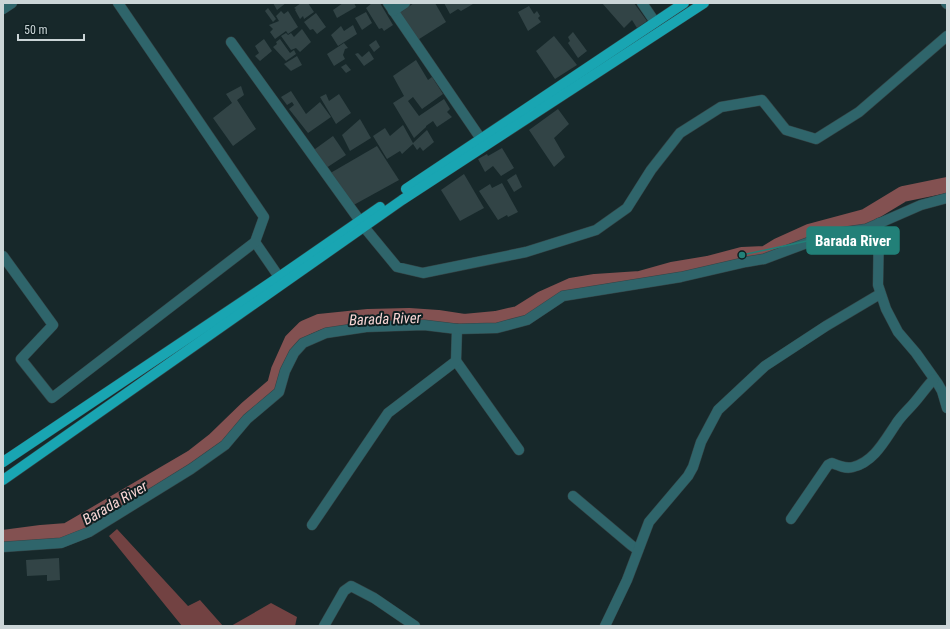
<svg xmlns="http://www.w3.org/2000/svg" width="950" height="629" font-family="'Roboto Condensed',sans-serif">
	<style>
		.forest { fill: #724242 }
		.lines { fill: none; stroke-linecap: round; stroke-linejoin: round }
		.river { stroke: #835151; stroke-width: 16 }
		.building { fill: #324446 }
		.minor-casing { stroke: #344446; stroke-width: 11 }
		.major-casing { stroke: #344446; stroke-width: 11 }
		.minor { stroke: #2f656b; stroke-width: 10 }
		.major { stroke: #19a5b2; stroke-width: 10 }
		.labels { text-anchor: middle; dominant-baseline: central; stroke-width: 4; stroke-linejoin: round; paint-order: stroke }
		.water-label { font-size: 15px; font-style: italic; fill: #f7d4d3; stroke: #0d1e20 }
		.leader { fill: none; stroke: #228078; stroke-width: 1.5 }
		.callout-dot { fill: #228078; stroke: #0d1e20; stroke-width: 1.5 }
		.callout { fill: #228078; stroke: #228078; stroke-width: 1.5 }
		.callout-label { font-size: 15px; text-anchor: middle; font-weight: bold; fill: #fff }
	</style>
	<rect width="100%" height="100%" fill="#17282a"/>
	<g class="forest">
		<path d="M117,529L188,606L200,600L223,626H182L109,536Z"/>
		<path d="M271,603L297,617L295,626H231Z"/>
	</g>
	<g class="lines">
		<path class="river" d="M3,538L41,533L67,531L192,458L215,440L248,408L275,385L279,370L292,341L305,328L319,322L368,317L409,316L438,318L464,322L496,319L518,314L542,299L571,286L595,282L640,279L672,270L708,264L742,255L765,254L778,246L809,232L865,217L903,194L947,185"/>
	</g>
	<g class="building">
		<path d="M273,3L279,4L286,3L277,10Z"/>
		<path d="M301,3H308L314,12L304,19L303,16L300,19L295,10L296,9L294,8Z"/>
		<path d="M343,3H354L356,7L337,18L333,10Z"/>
		<path d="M372,3H380L393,25L384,31L382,28L379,29L366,8Z"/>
		<path d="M414,3H435L446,22L416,41L398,14Z"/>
		<path d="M444,3H472L473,4L461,11L458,9L450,14Z"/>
		<path d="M602,3H634L647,21L637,28L632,20L624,28Z"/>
		<path d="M529,6L534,14L537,11L540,16L538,18L541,22L528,31L518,12Z"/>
		<path d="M268,8L276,19L273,22L265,11Z"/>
		<path d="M281,11L284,14L288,11L298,27L288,34L286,31L275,39L270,32L273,29L269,25L279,21L276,16Z"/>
		<path d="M366,12L372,23L362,30L355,18Z"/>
		<path d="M316,13L326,27L317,34L313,29L310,30L304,22Z"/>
		<path d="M353,25L357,34L338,46L331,35L341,26L344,31Z"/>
		<path d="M302,29L311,42L300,52L296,48L291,50L281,36L286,33L288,35L291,33L294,37Z"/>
		<path d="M573,32L587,51L578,58L568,43L570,41L568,37Z"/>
		<path d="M554,36L577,65L555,79L536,51Z"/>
		<path d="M264,39L272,51L260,61L255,56L259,53L255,46Z"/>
		<path d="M280,39L290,53L294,50L296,54L286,61L273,47L277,44L276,42Z"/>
		<path d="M376,40L380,47L374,52L369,45Z"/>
		<path d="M344,43L348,48L345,49L343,55L345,59L334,66L327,54Z"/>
		<path d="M369,51L374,59L364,66L355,54L358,53L362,57Z"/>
		<path d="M297,56L302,65L291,71L284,64Z"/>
		<path d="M416,60L428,80L432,77L443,94L422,109L413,97L408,101L419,116L444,99L450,109L447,112L452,117L437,127L433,121L426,126V127L414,138L393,103L404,96L393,76Z"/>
		<path d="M346,64L351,70L346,73L341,67Z"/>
		<path d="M241,86L244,95L237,100L256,129L233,146L213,118L232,103L226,94Z"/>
		<path d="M291,91L306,114L320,102L331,117L308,133L289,109L294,105L292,102L287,105L281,97Z"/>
		<path d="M326,94L329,101L339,94L351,113L336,124L320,97Z"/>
		<path d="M558,109L569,124L554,138L565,157L554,167L529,130Z"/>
		<path d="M360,119L371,138L350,151L342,135Z"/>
		<path d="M403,125L413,143L427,130L434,142L423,151L420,147L417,150L413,144L402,154L400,151L387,159L373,136L385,128L390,136Z"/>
		<path d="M333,136L346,155L323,170L311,152Z"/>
		<path d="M377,146L399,180L350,207L327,175Z"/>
		<path d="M502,148L514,168L501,176L493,166L485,172L478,159L487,154L488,156Z"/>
		<path d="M464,174L484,208L460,221L441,190Z"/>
		<path d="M516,174L522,187L514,192L507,180Z"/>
		<path d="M502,183L518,212L508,217L507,215L498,220L479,191L490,184L492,188Z"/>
		<path d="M59,558L60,580L47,581V575L27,576L26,560Z"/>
	</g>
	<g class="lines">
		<g class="minor-casing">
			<g id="minor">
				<path d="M388,3L481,139"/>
				<path d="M642,3L655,22"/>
				<path d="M946,3L947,4"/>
				<path d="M3,9L12,3"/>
				<path d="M393,11L405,3"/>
				<path d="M231,42L360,221"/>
				<path d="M879,223L878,285L886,309L898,332L916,353L938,384L942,391L947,408"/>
				<path d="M364,227L397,267L423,273L526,252L596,230L627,208L651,170L680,133L721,107L762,100L786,130L816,139L859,112L947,36"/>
				<path d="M255,242L279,277"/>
				<path d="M3,256L53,325L21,359L52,398L255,242L264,217L118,3"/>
				<path d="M456,361L519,450"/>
				<path d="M573,496L631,545L638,550"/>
				<path d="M791,519L828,465L832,463C839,466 846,469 853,467C874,462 885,440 896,424C901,416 908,410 914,403C921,395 927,386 934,379"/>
				<path d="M312,525L388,413L456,361L457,329"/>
				<path d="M3,547L61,543L89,532L191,469L225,445L247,419L279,392L285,371L294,353L303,343L326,333L366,327L424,325L457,329L497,328L527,320L563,296L681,277L746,262L764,259L831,234L866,229L921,205L947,198"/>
				<path d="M324,626L344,591L351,586L374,598L415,626"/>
				<path d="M605,626L627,580L649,522L688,476L693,467L701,442L718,410L765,366L826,326L880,294"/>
			</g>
		</g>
		<g class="major-casing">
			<g id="major">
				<path d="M406,189L684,3"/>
				<path d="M3,462L279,277L380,207"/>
				<path d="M3,480L402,200L704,3"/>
			</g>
		</g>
		<use href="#minor" class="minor"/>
		<use href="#major" class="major"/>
	</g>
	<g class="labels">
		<g class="water-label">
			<text transform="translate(385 319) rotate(-2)">Barada River</text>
			<text transform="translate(115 503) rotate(-30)">Barada River</text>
		</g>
	</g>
	<path class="leader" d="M742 255L807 241"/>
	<circle class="callout-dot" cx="742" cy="255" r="4"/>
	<rect class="callout" x="807" y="227" width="92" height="27" rx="4"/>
	<g class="callout-label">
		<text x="853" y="246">Barada River</text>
	</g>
	<rect width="950" height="629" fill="none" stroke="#cbd5d7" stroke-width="8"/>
	<path d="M18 34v6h66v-6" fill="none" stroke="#cbd5d7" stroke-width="2"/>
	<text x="24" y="34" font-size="12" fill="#cbd5d7" stroke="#0d1e20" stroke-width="3" paint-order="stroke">50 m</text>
</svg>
